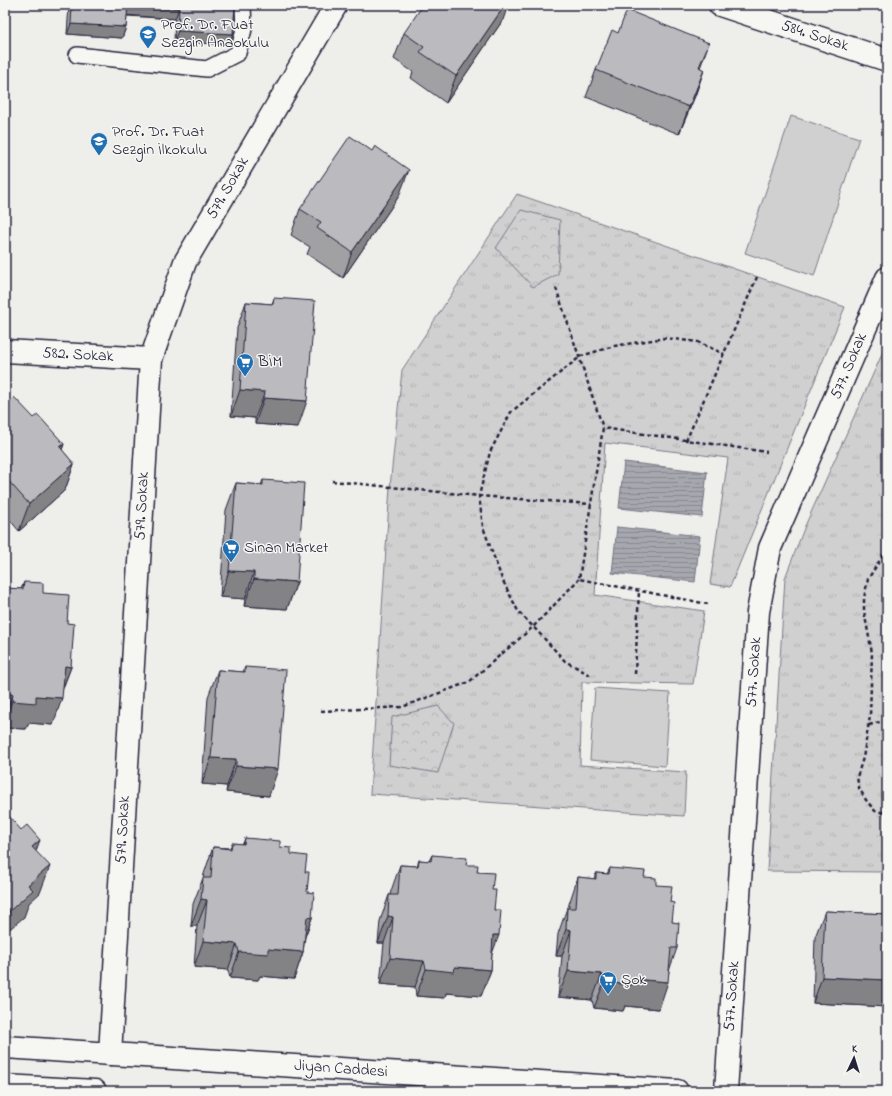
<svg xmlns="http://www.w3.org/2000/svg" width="892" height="1096" font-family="'Indie Flower',sans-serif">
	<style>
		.grass { fill: url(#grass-tufts); stroke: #797986 }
		.park { fill: url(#park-crowns); stroke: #797986 }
		.pitch { fill: #d0d0d1; stroke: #797986 }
		.water { fill: url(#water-rules); stroke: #727281 }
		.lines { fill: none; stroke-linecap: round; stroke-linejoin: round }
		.lane-casing { stroke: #22223b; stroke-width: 18 }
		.street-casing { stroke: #22223b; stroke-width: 25 }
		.secondary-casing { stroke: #22223b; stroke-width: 25 }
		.path { stroke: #22223b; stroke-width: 2.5; stroke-dasharray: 4 3; stroke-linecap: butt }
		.lane { stroke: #f6f6f2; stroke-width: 15 }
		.street { stroke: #f6f6f2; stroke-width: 22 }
		.secondary { stroke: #f6f6f2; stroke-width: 22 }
		.wall { fill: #a1a1a4; stroke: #22223b }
		.shaded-wall { fill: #838386; stroke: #22223b }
		.building { fill: #bbbbbf; stroke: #22223b }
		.labels { text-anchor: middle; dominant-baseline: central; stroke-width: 3; stroke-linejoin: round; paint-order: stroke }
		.poi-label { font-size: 16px; fill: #22223b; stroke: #f6f6f2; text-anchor: start }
		.street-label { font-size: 16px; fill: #22223b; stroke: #f6f6f2 }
	</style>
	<defs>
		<pattern id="grass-tufts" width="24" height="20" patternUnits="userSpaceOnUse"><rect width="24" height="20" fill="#d0d0d1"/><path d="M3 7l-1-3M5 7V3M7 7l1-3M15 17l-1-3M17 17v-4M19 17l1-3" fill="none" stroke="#b2b2b4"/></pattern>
		<pattern id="park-crowns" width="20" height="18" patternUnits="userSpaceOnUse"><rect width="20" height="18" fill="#d0d0d1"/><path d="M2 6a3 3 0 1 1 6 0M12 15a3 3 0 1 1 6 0" fill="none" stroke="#b2b2b4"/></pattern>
		<pattern id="water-rules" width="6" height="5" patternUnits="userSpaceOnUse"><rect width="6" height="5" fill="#a7a7af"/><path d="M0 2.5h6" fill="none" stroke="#888890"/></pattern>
	</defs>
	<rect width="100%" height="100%" fill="#eeeeeb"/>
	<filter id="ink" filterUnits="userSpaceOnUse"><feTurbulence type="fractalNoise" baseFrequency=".025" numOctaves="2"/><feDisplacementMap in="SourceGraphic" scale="8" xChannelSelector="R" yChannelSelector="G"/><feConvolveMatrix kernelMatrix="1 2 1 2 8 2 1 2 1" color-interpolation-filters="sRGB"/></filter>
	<g filter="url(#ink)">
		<g class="grass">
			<path d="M517,194L845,307L730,587L710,584L728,458L605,443L595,595L704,611L693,684L582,682L580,765L686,772L684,816L370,794L390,487L402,370Z"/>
			<path d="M887,343V872L767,871L785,578L805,526Z"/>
		</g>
		<g class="park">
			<path d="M521,210L560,220L558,274L533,287L496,248Z"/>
			<path d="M438,706L454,723L438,773L389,765L392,717Z"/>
		</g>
		<g class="pitch">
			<path d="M791,116L859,138L814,276L745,253Z"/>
			<path d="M595,688L670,693L665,766L590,760Z"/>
		</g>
		<g class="water">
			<path d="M624,462L707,472L702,517L619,508Z"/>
			<path d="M617,527L700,536L695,582L612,573Z"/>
		</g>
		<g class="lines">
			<g class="lane-casing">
				<path id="lane" d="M77,55L207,69L238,53L244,29L243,5"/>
			</g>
			<g class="street-casing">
				<g id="street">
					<path d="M720,5L887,60"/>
					<path d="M5,351L151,359"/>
					<path d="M110,1054L151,359L185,262L336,5"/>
					<path d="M726,1091L758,612L770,548L887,278"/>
				</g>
			</g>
			<g class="secondary-casing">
				<g id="secondary">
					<path d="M5,1047L677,1091"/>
					<path d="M5,1086L95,1091"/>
				</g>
			</g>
			<g class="path">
				<path d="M556,288L603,428"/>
				<path d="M686,441L757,277"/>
				<path d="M332,481L479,496L591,504"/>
				<path d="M887,549L868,579L864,598V611L872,653L870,716L863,758L857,777L859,788L866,800L875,811L887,813"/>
				<path d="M708,604L579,579L603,428L767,452"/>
				<path d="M635,674L639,591"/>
				<path d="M590,675L565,661L540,634L518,611L502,579L483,527L479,496L490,452L511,412L581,356L614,346L665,338L698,342L724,354"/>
				<path d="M321,711L402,707L469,682L533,627L579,579"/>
				<path d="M869,725L887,720"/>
			</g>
			<use href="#lane" class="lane"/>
			<use href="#street" class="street"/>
			<use href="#secondary" class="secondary"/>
		</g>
		<g class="wall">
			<path d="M69,5H235L233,34L229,45L174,41L175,19L127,16L126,27L122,38L67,34Z"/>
			<path d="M503,20L446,103L411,78L413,72L394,59L404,33Z"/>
			<path d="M618,33L709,43L700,68L704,70L695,96L679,134L586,97L596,70Z"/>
			<path d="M399,196L343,278L307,254L310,247L291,235L300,209Z"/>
			<path d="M274,298L298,427L255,424V418L231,416L237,328L246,302L272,304Z"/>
			<path d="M5,406L34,418L64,444L62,450L74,464L65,490L19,531L5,514Z"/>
			<path d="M263,480L297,582L287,609L244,606L245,599L220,597L226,510L236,483L261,485Z"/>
			<path d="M24,582L43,593L67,623L71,667L63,688L53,725L29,723L26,729L5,728V588L21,589Z"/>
			<path d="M245,667L269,796L226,792L227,786L202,784L208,697L218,670L243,672Z"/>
			<path d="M245,838L280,847L291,854L305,872L307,892L312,918L305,937L303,952L294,979L260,976L258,980L230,978L228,970L194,967L197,926H191L193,904L203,878L204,874L213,847L230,848L232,843L243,844Z"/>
			<path d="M432,855L466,865L477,872L492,890L494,910L491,970L481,996L446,993L445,998L416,996L415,987L380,984L384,943H378L380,921L389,895H390L391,891L400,865L417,866L419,860L429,861Z"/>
			<path d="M610,868L644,877L656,885L670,902L672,922L677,948L670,968L659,1009L625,1006L623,1011L594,1008L592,1000L558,997L562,956H556L558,934L567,908H568L569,904L578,877L594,879L596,873L607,874Z"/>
			<path d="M825,911L887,914V1007L813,1003L815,937Z"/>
		</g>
		<g class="shaded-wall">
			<path d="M127,5H134L179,8L175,19L124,15Z"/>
			<path d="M505,5H508L503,20L446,103L456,76Z"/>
			<path d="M71,24L126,27L122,38L67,34Z"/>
			<path d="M178,31L233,34L229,45L174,41Z"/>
			<path d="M704,70L695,96L679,134L689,107Z"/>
			<path d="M409,170L399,196L343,278L352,252Z"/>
			<path d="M240,390L265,392L255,418L231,416Z"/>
			<path d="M264,398L307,401L298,427L255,424Z"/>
			<path d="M64,444L54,470L60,447Z"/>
			<path d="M74,464L65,490L19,531L29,504Z"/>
			<path d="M229,571L254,572L245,599L220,597Z"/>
			<path d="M254,579L297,582L287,609L244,606Z"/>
			<path d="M65,666L71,667L61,693Z"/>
			<path d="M5,694H13L5,715Z"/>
			<path d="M36,696L62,698L53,725L29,723L26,729L5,728V721L12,701Z"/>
			<path d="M211,758L236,759L227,786L202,784Z"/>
			<path d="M236,766L278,769L269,796L226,792Z"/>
			<path d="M40,840L30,867L32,847Z"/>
			<path d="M50,866L40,893L29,903L24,917L5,933V915L28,885Z"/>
			<path d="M201,899L207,900L197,926H191Z"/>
			<path d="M388,916L393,917L384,943H378Z"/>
			<path d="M307,917L312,918L302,944Z"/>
			<path d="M566,929L571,930L562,956H556Z"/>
			<path d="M493,935H499L489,962Z"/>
			<path d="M203,941L237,944L228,970L194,967Z"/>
			<path d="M268,949L303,952L294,979L260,976L258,980L230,978L239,952Z"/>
			<path d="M390,958L424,961L415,987L380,984Z"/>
			<path d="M455,967L491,970L481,996L446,993L445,998L416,996L426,969Z"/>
			<path d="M568,971L602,974L592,1000L558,997Z"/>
			<path d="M822,977L887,980V1007L813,1003Z"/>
			<path d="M633,979L668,982L659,1009L625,1006L623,1011L594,1008L604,982Z"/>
		</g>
		<g class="building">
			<path d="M72,5H128L126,27L71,24Z"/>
			<path d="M134,5H235L233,34L178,31L179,8Z"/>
			<path d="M423,5H505L456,76L420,52L424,47L404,33Z"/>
			<path d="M627,10L709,43L699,67L704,70L689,107L596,70L612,30L618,33Z"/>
			<path d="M350,136L372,151L375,146L409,170L352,252L317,228L321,222L300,209Z"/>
			<path d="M274,298L315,301L307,401L264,398L265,392L240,390L246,302L273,304Z"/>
			<path d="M14,397L34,418L38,415L64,444L60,447L74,464L29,504L5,477V406Z"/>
			<path d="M263,480L304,483L297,582L254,579V572L229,571L236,483L263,485Z"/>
			<path d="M24,582L43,583V593L69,595L67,623L74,624L71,667L65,666L62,698L36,696V703L12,701L13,694H5V588L23,589Z"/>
			<path d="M245,667L286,670L278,769L236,766V759L211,758L218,670L245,672Z"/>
			<path d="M9,816L21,830L27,825L40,840L32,847L50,866L28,885L33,890L5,915V819Z"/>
			<path d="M245,838L280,841V847L291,848V854L307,856L305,872H309L307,892L314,893L312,918L307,917L303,952L268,949V954L239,952L237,944L203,941L207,900L201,899L203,878H211L213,847L231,849L232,843L244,844Z"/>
			<path d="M432,855L467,858L466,865H478L477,872L494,873L492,890H496L494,910H501L499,935H493L491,970L455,967L454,972L426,969L424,961L390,958L393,917L388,916L389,895H398L400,865L418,866L419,860L431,861Z"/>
			<path d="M610,868L645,871L644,877L656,878V885L672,886L670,902L674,903L672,922L679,923L677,948H671L668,982L633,979L632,985L604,982L602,974L568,971L571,930L566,929L567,908H576L578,877L596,879V873L609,874Z"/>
			<path d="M825,911L887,914V980L822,977Z"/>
		</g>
	</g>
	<defs>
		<g id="school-pin" transform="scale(0.9)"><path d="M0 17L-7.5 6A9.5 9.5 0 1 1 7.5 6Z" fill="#1f6fb2" stroke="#f6f6f2"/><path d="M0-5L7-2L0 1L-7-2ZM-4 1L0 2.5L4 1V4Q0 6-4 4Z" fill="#fff"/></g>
		<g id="supermarket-pin" transform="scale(0.9)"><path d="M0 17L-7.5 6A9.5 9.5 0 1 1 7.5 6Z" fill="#1f6fb2" stroke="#f6f6f2"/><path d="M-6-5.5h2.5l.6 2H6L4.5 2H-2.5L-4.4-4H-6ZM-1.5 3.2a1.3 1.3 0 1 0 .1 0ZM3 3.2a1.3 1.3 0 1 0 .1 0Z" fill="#fff"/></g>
	</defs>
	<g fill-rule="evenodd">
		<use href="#school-pin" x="148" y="34"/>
		<use href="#school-pin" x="99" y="141"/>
		<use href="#supermarket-pin" x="245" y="362"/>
		<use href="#supermarket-pin" x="231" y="548"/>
		<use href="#supermarket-pin" x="608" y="980"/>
	</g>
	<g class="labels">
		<g class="poi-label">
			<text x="161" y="25">Prof. Dr. Fuat<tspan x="161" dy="18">Sezgin Anaokulu</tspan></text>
			<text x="112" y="132">Prof. Dr. Fuat<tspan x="112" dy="18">Sezgin İlkokulu</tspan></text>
			<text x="258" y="362">BİM</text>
			<text x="244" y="548">Sinan Market</text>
			<text x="621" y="980">Şok</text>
		</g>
		<g class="street-label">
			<text transform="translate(815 36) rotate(18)">584. Sokak</text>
			<text transform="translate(228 188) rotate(-60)">579. Sokak</text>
			<text transform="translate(78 355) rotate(3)">582. Sokak</text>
			<text transform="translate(849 366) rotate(-67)">577. Sokak</text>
			<text transform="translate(142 506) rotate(-87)">579. Sokak</text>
			<text transform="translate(754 672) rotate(-86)">577. Sokak</text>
			<text transform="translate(123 830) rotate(-87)">579. Sokak</text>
			<text transform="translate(732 996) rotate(-86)">577. Sokak</text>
			<text transform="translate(341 1069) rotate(4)">Jiyan Caddesi</text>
		</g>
	</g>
	<rect width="892" height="1096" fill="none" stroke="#f6f6f2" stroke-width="20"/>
	<rect x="10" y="10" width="872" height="1076" fill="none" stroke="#22223b" stroke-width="1.5" filter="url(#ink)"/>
	<g transform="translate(854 1058) rotate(4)" stroke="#f6f6f2" stroke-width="3" paint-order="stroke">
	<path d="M0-3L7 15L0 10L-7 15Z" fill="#22223b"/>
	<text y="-6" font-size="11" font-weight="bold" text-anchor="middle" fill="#22223b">K</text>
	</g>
</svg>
